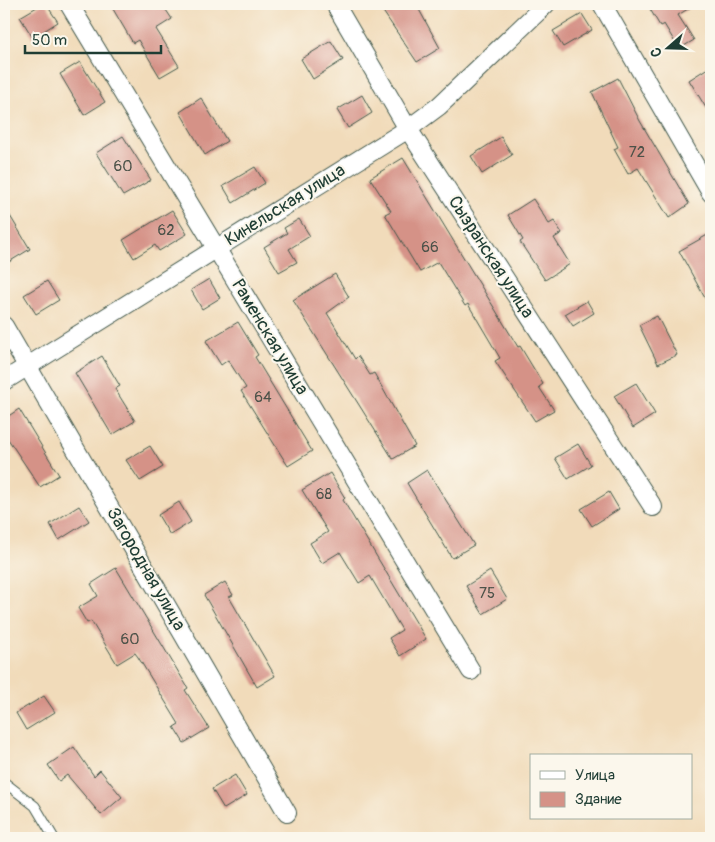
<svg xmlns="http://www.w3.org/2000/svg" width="715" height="842" font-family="Pangolin,sans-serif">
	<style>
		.building { fill: #d59287 }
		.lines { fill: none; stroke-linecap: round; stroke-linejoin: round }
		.service-casing { stroke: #3e5548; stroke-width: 11 }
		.minor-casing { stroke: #3e5548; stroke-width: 20 }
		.service { stroke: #fff; stroke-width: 9 }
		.minor { stroke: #fff; stroke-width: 18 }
		.labels { text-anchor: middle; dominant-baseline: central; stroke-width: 4; stroke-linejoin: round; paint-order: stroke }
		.number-label { font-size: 15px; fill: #4c5249 }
		.street-label { font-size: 18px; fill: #1f3d34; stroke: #fbf7ec }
	</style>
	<rect width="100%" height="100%" fill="#fbf7ec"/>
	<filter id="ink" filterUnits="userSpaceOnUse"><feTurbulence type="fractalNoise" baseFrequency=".02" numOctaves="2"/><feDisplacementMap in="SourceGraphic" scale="10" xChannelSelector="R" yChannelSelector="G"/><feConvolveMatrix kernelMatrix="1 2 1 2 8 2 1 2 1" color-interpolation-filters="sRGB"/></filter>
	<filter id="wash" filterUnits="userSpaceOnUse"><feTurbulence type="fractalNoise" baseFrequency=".0096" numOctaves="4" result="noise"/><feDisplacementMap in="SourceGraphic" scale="20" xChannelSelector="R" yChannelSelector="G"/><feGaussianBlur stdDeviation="1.12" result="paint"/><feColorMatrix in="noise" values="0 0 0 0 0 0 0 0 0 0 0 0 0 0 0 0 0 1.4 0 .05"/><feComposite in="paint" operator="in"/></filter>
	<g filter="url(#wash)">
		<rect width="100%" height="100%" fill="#f1dbba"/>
		<g id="blocks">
			<g class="building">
				<path d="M42,4H46L58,22L33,38L20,17Z"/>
				<path d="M110,4H162L172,19L156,29L179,66L160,77L138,40L133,43Z"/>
				<path d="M378,4H416L440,48L417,62Z"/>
				<path d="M647,4H696L678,15L694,40L679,49L664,24L660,26Z"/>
				<path d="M582,14L592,30L563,47L553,31Z"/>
				<path d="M331,41L343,60L313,79L301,59Z"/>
				<path d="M80,62L105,102L84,115L60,74Z"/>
				<path d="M711,66V116L689,80Z"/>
				<path d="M618,78L640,121L689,204L669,218L638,168L628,174L614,149L618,147L592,92Z"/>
				<path d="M362,95L372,113L348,128L337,110Z"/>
				<path d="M201,98L227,141L205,155L180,112Z"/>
				<path d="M123,136L151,180L123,196L96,153Z"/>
				<path d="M501,137L512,155L482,174L471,156Z"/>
				<path d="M403,158L518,347L520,346L543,384L539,387L554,410L535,421L495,361L500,358L468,304L465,306L438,262L420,272L385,214L391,211L370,178Z"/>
				<path d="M255,167L265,183L233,203L223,186Z"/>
				<path d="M533,199L549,224L554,221L562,233L554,238L570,264L545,280L520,242L523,240L508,215Z"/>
				<path d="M4,206L30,249L4,265Z"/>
				<path d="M172,210L187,234L159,251L155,245L134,258L123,240Z"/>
				<path d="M299,219L310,236L289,249L297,262L279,272L264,247L287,233L284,228Z"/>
				<path d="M711,233V309L679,251Z"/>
				<path d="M335,274L349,297L327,313L355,359L358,356L370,375L374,373L415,446L393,459L293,300Z"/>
				<path d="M209,279L220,298L202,309L191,290Z"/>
				<path d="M47,281L59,300L36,314L24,295Z"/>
				<path d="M587,301L594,313L573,326L565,314Z"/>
				<path d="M657,316L677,355L658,364L639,325Z"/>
				<path d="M238,322L258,355L255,357L312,451L288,466L241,391L246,388L228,360L221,365L206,341Z"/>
				<path d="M102,356L120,386L115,389L135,421L112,435L75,373Z"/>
				<path d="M636,383L655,414L633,428L614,396Z"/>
				<path d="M19,409L59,475L40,487L4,433V419Z"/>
				<path d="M578,444L591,465L568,479L555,458Z"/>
				<path d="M150,446L163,467L140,481L126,460Z"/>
				<path d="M427,470L474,545L452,558L407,483Z"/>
				<path d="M330,473L345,498L343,500L426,639L400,656L389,638L402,630L370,576L359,583L340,552L322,563L310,543L328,532L302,490Z"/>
				<path d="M609,492L619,509L592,526L581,509Z"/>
				<path d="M179,502L191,522L170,535L158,515Z"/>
				<path d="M79,506L89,521L59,540L50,524Z"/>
				<path d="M116,568L188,688L185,690L209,728L184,743L174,727L179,724L138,657L135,653L117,664L91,621L87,623L78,608L98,596L91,584Z"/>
				<path d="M490,571L507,599L483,614L466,586Z"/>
				<path d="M225,582L233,595L229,597L275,676L257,687L204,595Z"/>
				<path d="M44,696L55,712L26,730L16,713Z"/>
				<path d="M74,747L94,776L100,770L122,797L101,815L67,775L59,781L48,765Z"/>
				<path d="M235,775L247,795L224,809L212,789Z"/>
			</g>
		</g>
	</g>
	<g filter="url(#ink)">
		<use href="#blocks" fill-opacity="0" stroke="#3e5548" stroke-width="1"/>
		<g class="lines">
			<g class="service-casing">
				<path id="service" d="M4,782L35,806L54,838"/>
			</g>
			<g class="minor-casing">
				<g id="minor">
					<path d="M69,4L471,671"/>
					<path d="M335,4L408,129L653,507"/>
					<path d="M602,4L711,193"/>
					<path d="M4,326L287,813"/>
					<path d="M4,381L408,129L439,106L546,4"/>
				</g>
			</g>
			<use href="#service" class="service"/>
			<use href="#minor" class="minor"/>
		</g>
	</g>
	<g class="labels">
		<g class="number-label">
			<text x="637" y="152">72</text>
			<text x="123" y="166">60</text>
			<text x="166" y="230">62</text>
			<text x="430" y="247">66</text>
			<text x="263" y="397">64</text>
			<text x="324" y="494">68</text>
			<text x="487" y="593">75</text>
			<text x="130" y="639">60</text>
		</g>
		<g class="street-label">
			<text transform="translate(285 205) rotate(-32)">Кинельская улица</text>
			<text transform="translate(491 257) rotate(57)">Сызранская улица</text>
			<text transform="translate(270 337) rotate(59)">Раменская улица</text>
			<text transform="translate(146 569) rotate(60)">Загородная улица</text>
		</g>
	</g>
	<rect width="715" height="842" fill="none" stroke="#fbf7ec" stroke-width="20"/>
	<rect x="530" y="754" width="162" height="65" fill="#fbf7ec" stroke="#a3ada2"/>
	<rect x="540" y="771" width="25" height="8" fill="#ffffff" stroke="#a3ada2"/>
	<text x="575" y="780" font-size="15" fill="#1f3d34">Улица</text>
	<rect x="540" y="792" width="25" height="15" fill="#d59287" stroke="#a3ada2"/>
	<text x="575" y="804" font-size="15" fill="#1f3d34">Здание</text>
	<g transform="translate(668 48) rotate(250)" stroke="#fbf7ec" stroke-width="4" paint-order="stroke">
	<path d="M0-4L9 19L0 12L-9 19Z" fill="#1f3d34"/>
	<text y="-8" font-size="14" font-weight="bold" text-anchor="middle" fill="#1f3d34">С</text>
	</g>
	<path d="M25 45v8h136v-8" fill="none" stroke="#1f3d34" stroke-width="2.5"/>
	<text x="32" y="45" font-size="15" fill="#1f3d34" stroke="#fbf7ec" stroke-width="4" paint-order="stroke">50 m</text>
</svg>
